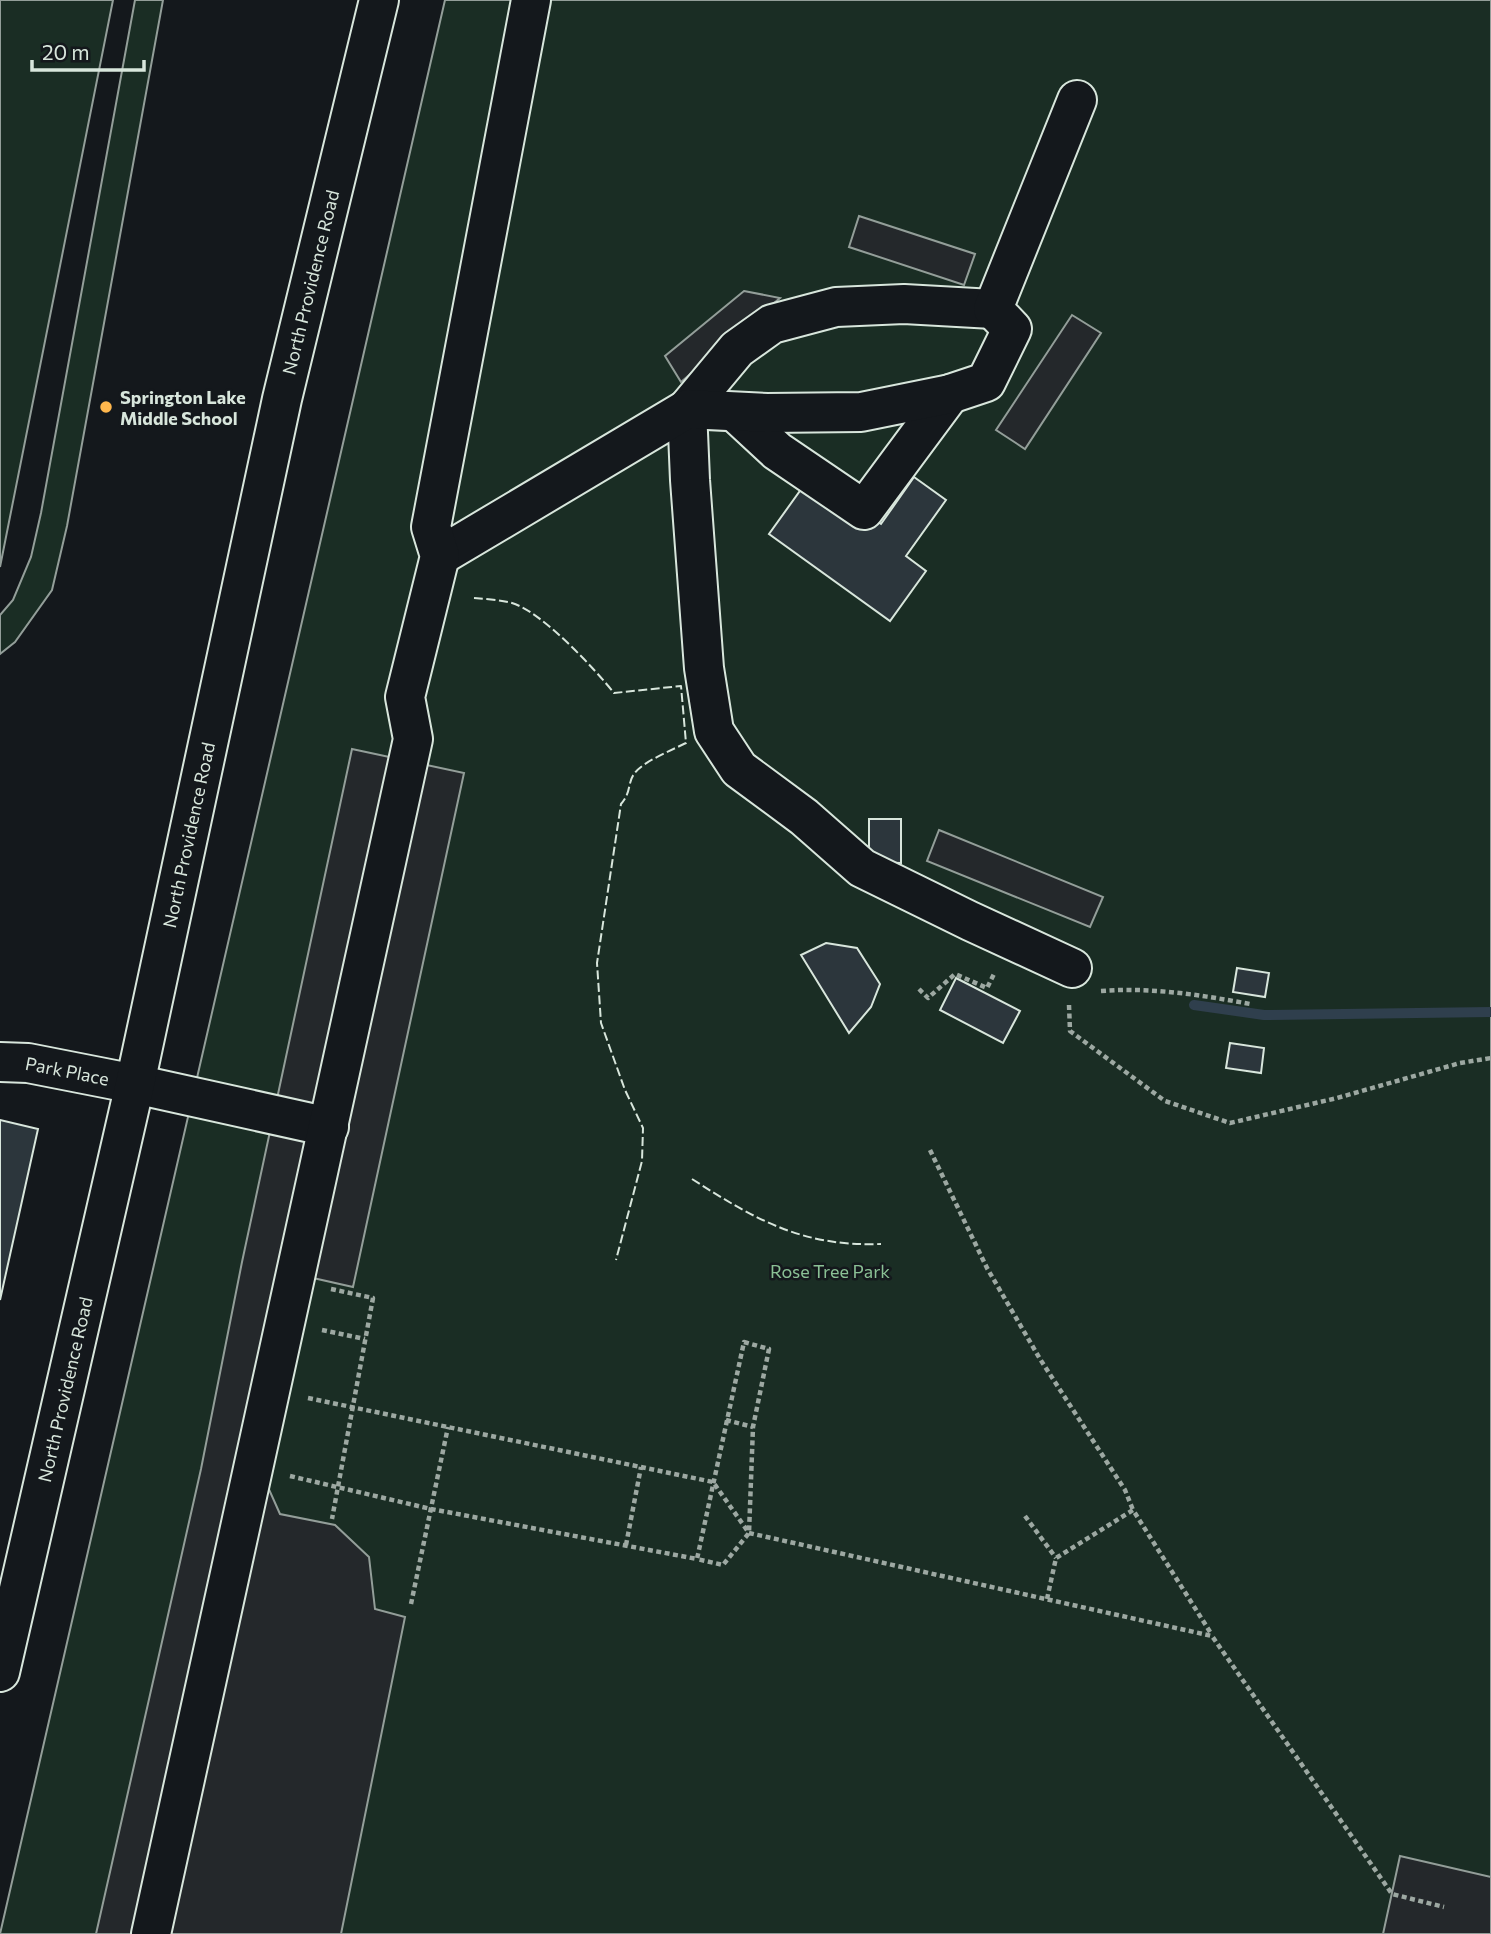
<svg xmlns="http://www.w3.org/2000/svg" width="1491" height="1934" font-family="Commissioner,sans-serif">
	<style>
		.green { fill: #1a2d24; stroke: #939e99; stroke-width: 2 }
		.parking { fill: #24282b; stroke: #939e99; stroke-width: 2 }
		.lines { fill: none; stroke-linecap: round; stroke-linejoin: round }
		.stream { stroke: #2f3f4d; stroke-width: 10 }
		.building { fill: #2c363c; stroke: #d8e6dc; stroke-width: 2 }
		.minor-casing { stroke: #d8e6dc; stroke-width: 42 }
		.major-casing { stroke: #d8e6dc; stroke-width: 42 }
		.path { stroke: #9da8a2; stroke-width: 4.5; stroke-dasharray: 5 3.5; stroke-linecap: butt }
		.minor { stroke: #14181c; stroke-width: 38 }
		.major { stroke: #14181c; stroke-width: 38 }
		.fence { stroke: #d8e6dc; stroke-width: 2; stroke-dasharray: 9 3.5; stroke-linecap: butt }
		.poi-dot { fill: #ffb74d; stroke: #14181c; stroke-width: 2.5 }
		.labels { text-anchor: middle; dominant-baseline: central; stroke-width: 5; stroke-linejoin: round; paint-order: stroke }
		.street-label { font-size: 18px; fill: #d8e6dc; stroke: #14181c }
		.poi-label { font-size: 18px; font-weight: bold; fill: #d8e6dc; stroke: #14181c; text-anchor: start }
		.park-label { font-size: 18px; fill: #8ac095; stroke: #14181c }
	</style>
	<rect width="100%" height="100%" fill="#14181c"/>
	<g class="green">
		<path d="M0,0H113L0,567Z"/>
		<path d="M135,0H163L67,526L52,590L15,642L0,654V615L13,600L31,557L41,513Z"/>
		<path d="M445,0H1491V1934H0Z"/>
	</g>
	<g class="parking">
		<path d="M859,216L975,254L964,285L849,247Z"/>
		<path d="M744,291L780,298L681,382L665,356Z"/>
		<path d="M1072,315L1101,333L1025,449L996,430Z"/>
		<path d="M352,749L464,773L353,1287L313,1278L267,1485L280,1514L335,1525L369,1557L375,1609L405,1617L341,1934H96L201,1469L242,1262Z"/>
		<path d="M939,830L1103,897L1090,927L927,861Z"/>
		<path d="M1400,1856L1491,1877V1934H1383Z"/>
	</g>
	<g class="lines">
		<path class="stream" d="M1194,1005L1264,1015L1491,1012"/>
	</g>
	<g class="building">
		<path d="M914,477L946,500L906,556L926,571L890,621L769,534L802,488L872,518L881,524Z"/>
		<path d="M869,819H901V863L869,862Z"/>
		<path d="M826,943L857,948L880,984L871,1007L849,1033L801,955Z"/>
		<path d="M1237,968L1269,973L1265,997L1233,992Z"/>
		<path d="M956,978L1020,1011L1003,1043L940,1010Z"/>
		<path d="M1230,1043L1264,1048L1261,1073L1226,1068Z"/>
		<path d="M0,1120L38,1129L0,1300Z"/>
	</g>
	<g class="lines">
		<g class="minor-casing">
			<g id="minor">
				<path d="M993,309L904,304L836,307L772,324L737,349L687,409L690,480L704,668L714,731L739,769L804,817L862,868L970,921L1072,968"/>
				<path d="M735,412L777,451L864,510L950,394"/>
				<path d="M440,556L687,409L767,413L861,412L950,394L986,382L1012,329L993,309L1077,100"/>
				<path id="s1" d="M0,1062L28,1063L135,1084L329,1127"/>
				<path d="M151,1934L413,739L405,697L440,556L431,527L531,0"/>
			</g>
		</g>
		<g class="major-casing">
			<g id="major">
				<path id="s2" d="M0,1672L135,1084L282,399L379,0"/>
			</g>
		</g>
		<g class="path">
			<path d="M919,989L928,998L955,974L987,988L995,972"/>
			<path d="M1101,991C1151,987 1201,995 1250,1004"/>
			<path d="M1069,1005L1070,1031L1165,1101L1230,1123L1337,1098L1460,1063L1491,1058"/>
			<path d="M930,1150L987,1268L1040,1359L1125,1490L1133,1510"/>
			<path d="M331,1289L373,1298L332,1519"/>
			<path d="M322,1330L365,1339"/>
			<path d="M744,1342L769,1349L753,1427L749,1533L723,1565L697,1559Z"/>
			<path d="M308,1398L713,1482L749,1533L1212,1636L1392,1894L1444,1907"/>
			<path d="M726,1420L753,1427"/>
			<path d="M290,1476L431,1509L697,1559"/>
			<path d="M1025,1516L1056,1558"/>
			<path d="M626,1545L641,1467"/>
			<path d="M1047,1599L1056,1558L1133,1510L1212,1635"/>
			<path d="M411,1604L448,1427"/>
		</g>
		<use href="#minor" class="minor"/>
		<use href="#major" class="major"/>
		<g class="fence">
			<path d="M474,598C486,599 500,600 512,603C542,612 594,668 614,693L681,686L686,743C672,750 642,762 634,774C627,784 632,791 621,804L597,963L601,1023L625,1090L643,1128L642,1161L616,1260"/>
			<path d="M692,1179C756,1220 803,1247 881,1244"/>
		</g>
	</g>
	<circle class="poi-dot" cx="106" cy="407" r="7"/>
	<g class="labels">
		<g class="street-label">
			<text stroke="none"><textPath href="#s2" startOffset="1424">North Providence Road</textPath></text>
			<text stroke="none"><textPath href="#s2" startOffset="858">North Providence Road</textPath></text>
			<text stroke="none"><textPath href="#s1" startOffset="68">Park Place</textPath></text>
			<text stroke="none"><textPath href="#s2" startOffset="290">North Providence Road</textPath></text>
		</g>
		<g class="poi-label">
			<text x="120" y="397">Springton Lake<tspan x="120" dy="21">Middle School</tspan></text>
		</g>
		<g class="park-label">
			<text x="830" y="1271">Rose Tree Park</text>
		</g>
	</g>
	<path d="M32 60v10h112v-10" fill="none" stroke="#d8e6dc" stroke-width="3.5"/>
	<text x="42" y="60" font-size="21" fill="#d8e6dc" stroke="#14181c" stroke-width="5" paint-order="stroke">20 m</text>
</svg>
